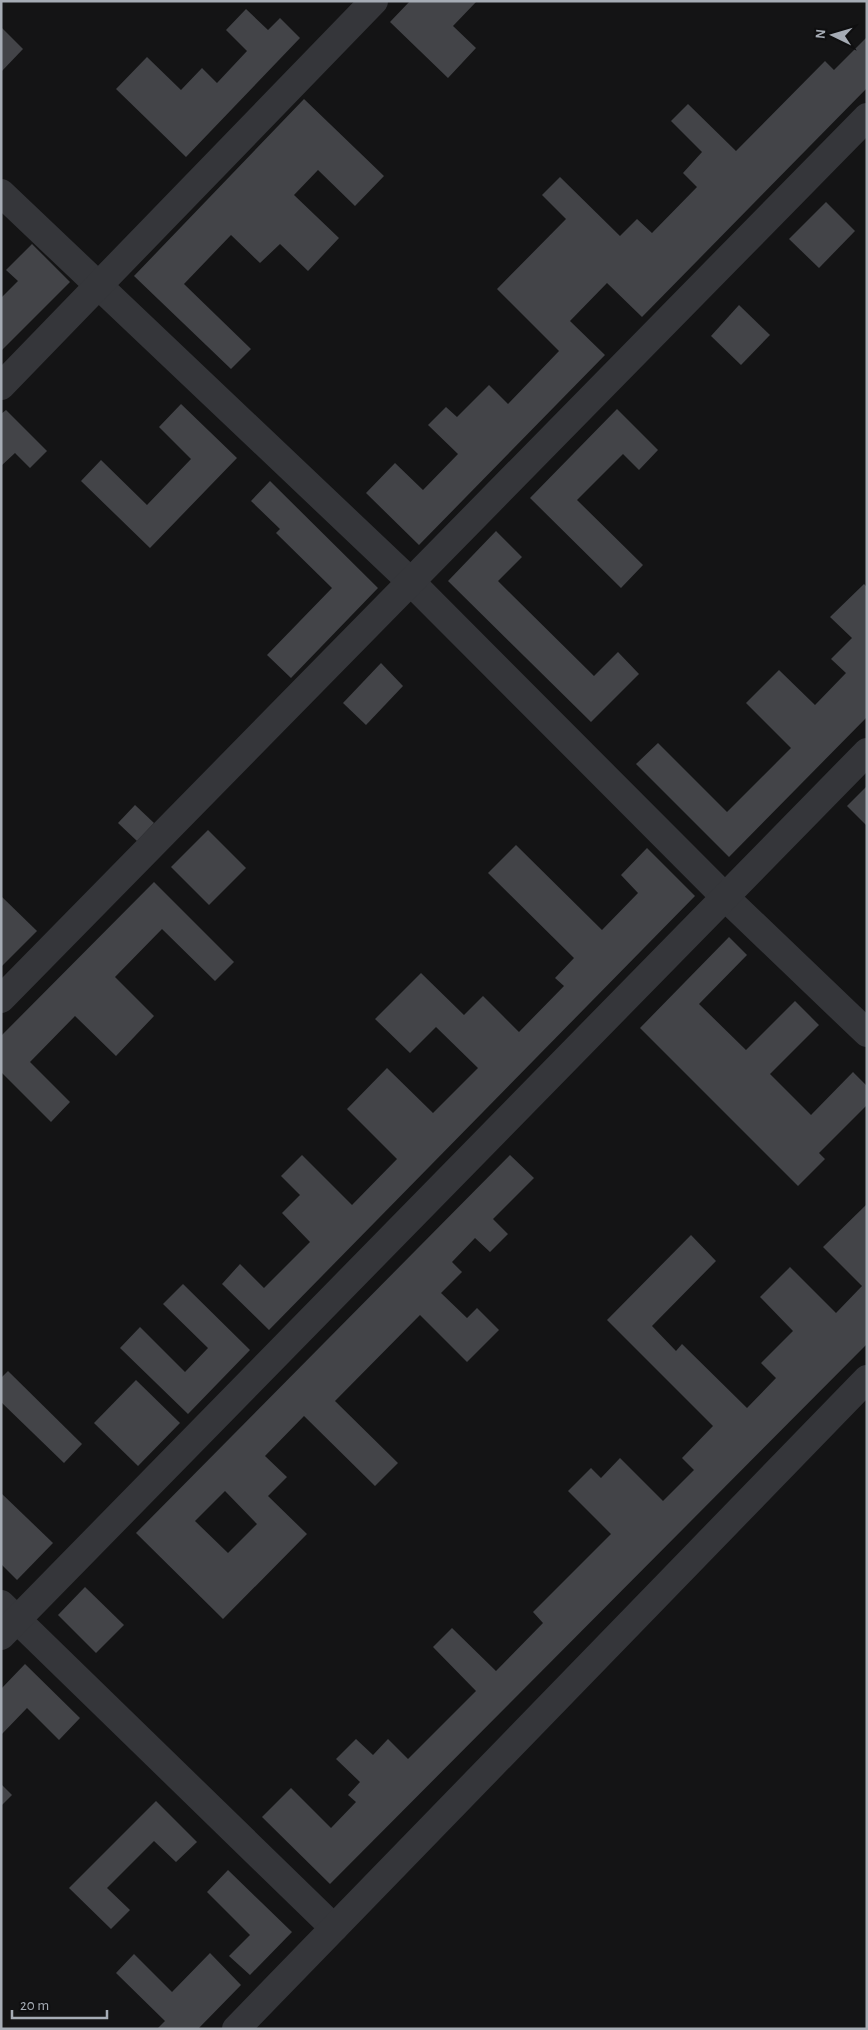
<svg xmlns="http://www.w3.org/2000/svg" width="868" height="2030" font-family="'Alegreya Sans',sans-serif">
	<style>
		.building { fill: #434448; fill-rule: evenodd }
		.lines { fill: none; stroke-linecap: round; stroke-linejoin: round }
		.street { stroke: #35363a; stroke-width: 28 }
	</style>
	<rect width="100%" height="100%" fill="#141415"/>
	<g class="building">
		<path d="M410,1L476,2L453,26L476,48L448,78L390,22Z"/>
		<path d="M246,9L268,30L280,18L300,38L186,157L116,89L147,57L181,90L202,68L217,83L247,51L226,30Z"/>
		<path d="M1,27L23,49L1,72Z"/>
		<path d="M867,37V88L642,317L607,283L570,321L605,355L419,545L366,493L395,463L423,490L458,454L428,425L446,407L457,417L489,385L508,404L559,351L497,289L566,219L542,195L560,177L620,236L637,219L652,233L697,187L683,173L702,152L671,121L688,104L736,151L825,61L834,70Z"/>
		<path d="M304,99L384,176L355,206L318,170L294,195L339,238L308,271L280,244L260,263L231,235L184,284L251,349L231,369L134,276Z"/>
		<path d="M826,202L855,231L819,268L789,239Z"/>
		<path d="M32,244L70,282L1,351V298L18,281L6,270Z"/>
		<path d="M739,305L770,335L741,365L711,336Z"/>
		<path d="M181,404L237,458L150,548L81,481L101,460L147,505L191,459L159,427Z"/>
		<path d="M617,409L658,450L639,470L623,454L577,500L643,565L621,588L530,498Z"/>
		<path d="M6,410L47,451L30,468L15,453L1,466V414Z"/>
		<path d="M270,481L378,588L291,678L267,655L332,588L276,533L280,529L251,501Z"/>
		<path d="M496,531L522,557L498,581L594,676L618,652L639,674L591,722L448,581Z"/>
		<path d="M864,584L867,587V717L729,857L636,764L658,743L727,812L791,748L746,703L779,670L815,705L846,673L831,659L852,638L830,617Z"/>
		<path d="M381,663L403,686L366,725L343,703Z"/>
		<path d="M867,786V826L847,806Z"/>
		<path d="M135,805L154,823L137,841L118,823Z"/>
		<path d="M208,830L246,868L209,905L171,867Z"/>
		<path d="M516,845L602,930L638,893L621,875L647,848L695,896L269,1330L222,1284L240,1264L264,1288L310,1242L282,1213L300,1195L281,1176L302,1155L352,1205L397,1159L347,1109L387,1068L433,1113L478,1068L436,1027L410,1053L375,1019L421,973L464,1015L483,996L519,1032L564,986L555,978L574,958L488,873Z"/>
		<path d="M154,882L234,962L215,981L162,929L115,977L154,1016L116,1056L75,1016L30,1062L70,1102L51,1122L1,1072V1036Z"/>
		<path d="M1,896L37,931L1,967Z"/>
		<path d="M729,937L747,955L699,1004L746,1050L795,1001L819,1025L770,1074L811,1115L853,1072L867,1086V1105L819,1153L825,1159L798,1186L640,1028Z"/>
		<path d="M510,1155L534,1178L493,1219L508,1234L490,1252L475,1238L452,1262L462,1272L441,1293L467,1318L477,1308L499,1330L467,1362L420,1315L335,1401L398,1463L375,1486L304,1416L265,1456L287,1477L268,1496L307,1534L223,1619L136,1533ZM225,1491L257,1524L228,1553L195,1521Z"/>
		<path d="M867,1204V1344L330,1884L262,1817L291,1788L331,1828L356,1802L348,1795L360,1782L336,1759L356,1739L373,1755L388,1739L408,1759L476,1691L433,1647L452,1628L496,1671L543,1623L533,1612L611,1534L568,1491L591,1468L601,1478L620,1458L663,1501L694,1470L682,1458L713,1426L607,1320L691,1235L716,1261L652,1326L676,1351L682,1344L747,1408L776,1378L761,1363L793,1331L760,1297L790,1267L836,1313L862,1286L823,1247Z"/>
		<path d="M183,1284L250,1350L188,1414L120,1348L140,1327L185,1372L208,1348L163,1304Z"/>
		<path d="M8,1371L82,1444L64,1463L1,1402V1378Z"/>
		<path d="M136,1380L180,1423L138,1466L94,1423Z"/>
		<path d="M1,1493L53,1543L17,1580L1,1564Z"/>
		<path d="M85,1587L124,1625L96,1653L58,1615Z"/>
		<path d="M25,1664L80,1718L59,1740L27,1708L1,1735V1689Z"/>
		<path d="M1,1784L12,1795L1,1806Z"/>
		<path d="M156,1801L197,1842L176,1862L154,1841L107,1888L130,1910L111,1929L69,1888Z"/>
		<path d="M228,1870L292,1932L250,1975L229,1956L250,1935L207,1892Z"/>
		<path d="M210,1953L241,1985L198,2029H157L165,2021L116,1973L134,1954L172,1992Z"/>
	</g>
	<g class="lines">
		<g class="street">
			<path d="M1,193L411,582L725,897L867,1033"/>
			<path d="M1,386L374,1"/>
			<path d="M1,999L867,117"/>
			<path d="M1,1604L334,1928"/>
			<path d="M1,1636L867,752"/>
			<path d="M236,2029L867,1379"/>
		</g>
	</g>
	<rect width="868" height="2030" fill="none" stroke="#a6acb5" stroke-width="5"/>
	<g transform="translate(833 35) rotate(275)" stroke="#0f0f10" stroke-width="4" paint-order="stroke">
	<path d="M0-4L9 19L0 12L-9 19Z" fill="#a6acb5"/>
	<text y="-8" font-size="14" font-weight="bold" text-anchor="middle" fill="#a6acb5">N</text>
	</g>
	<path d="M12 2010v8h95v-8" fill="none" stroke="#a6acb5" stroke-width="2.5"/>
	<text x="20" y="2010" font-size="15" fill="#a6acb5" stroke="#0f0f10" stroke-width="4" paint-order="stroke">20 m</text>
</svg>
